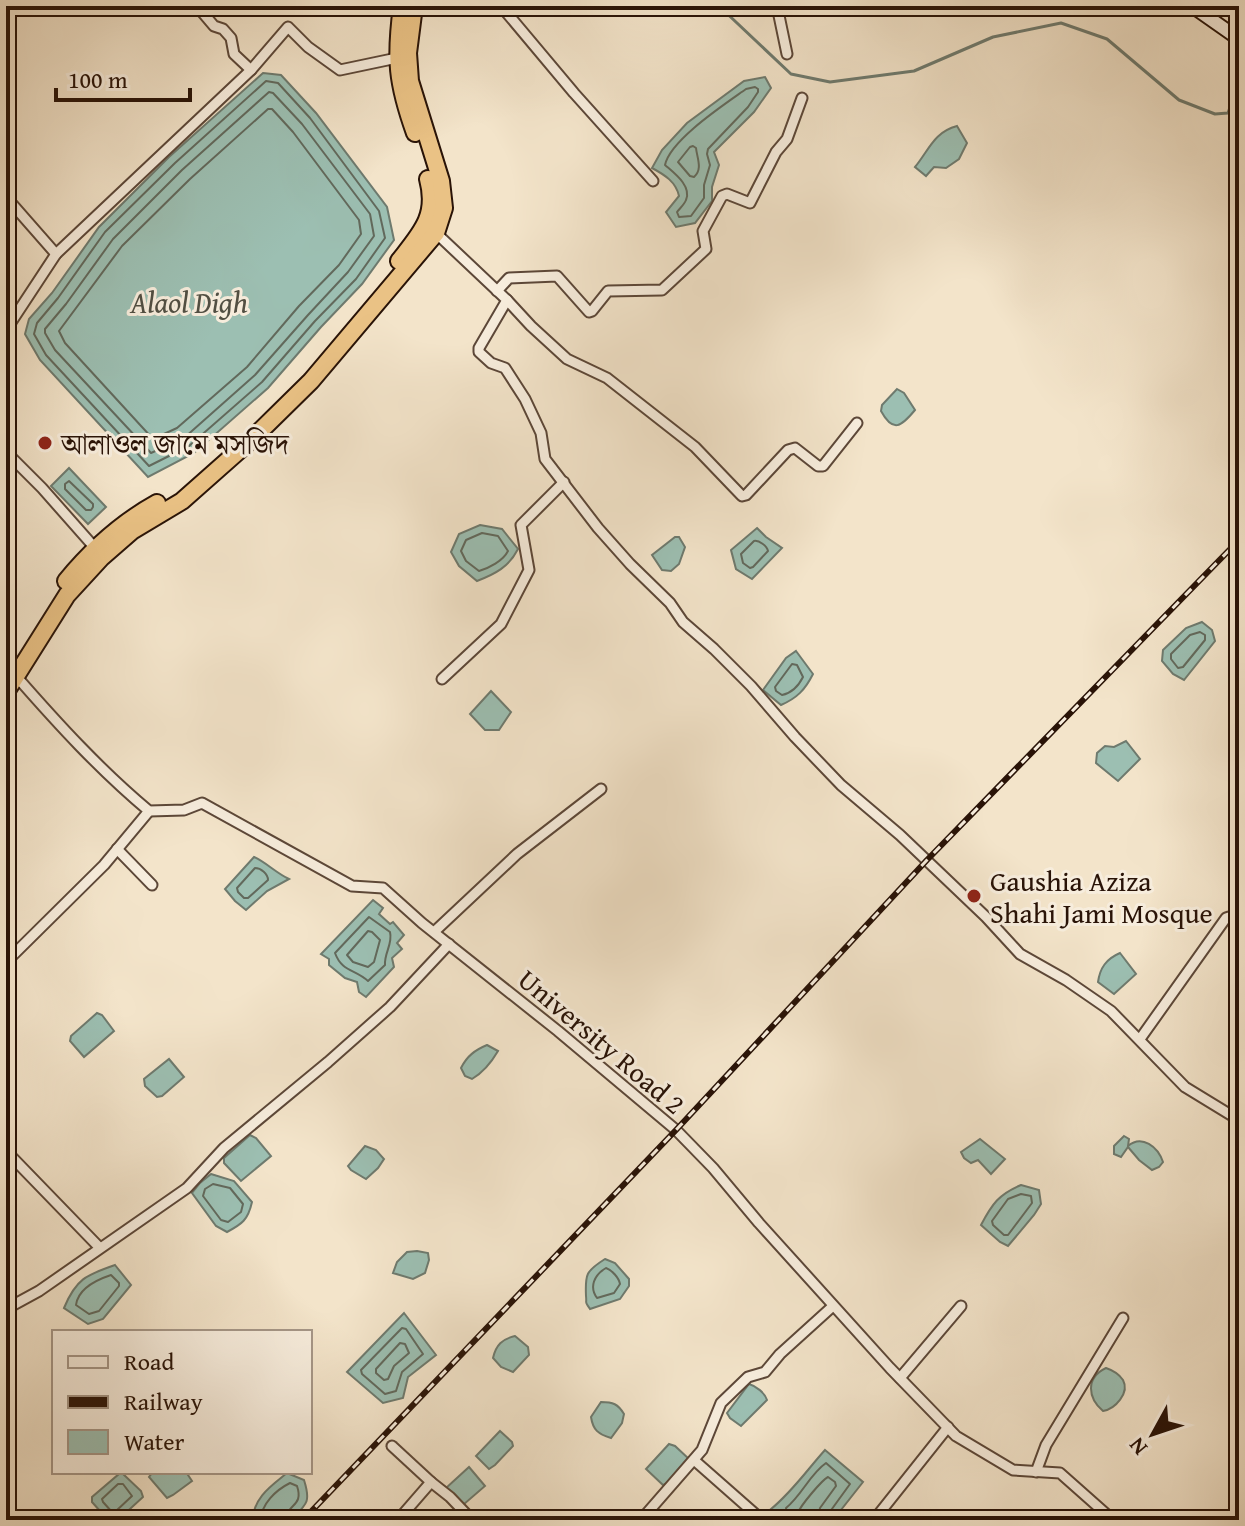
<svg xmlns="http://www.w3.org/2000/svg" width="1245" height="1526" font-family="'Gentium Book Plus','Noto Serif Bengali',serif">
	<style>
		.water { fill: #9cbfb2; stroke: #6e7a6e; stroke-width: 2 }
		.lines { fill: none; stroke-linecap: round; stroke-linejoin: round }
		.shore { stroke: #62695c; stroke-width: 2 }
		.stream { stroke: #6e7a6e; stroke-width: 3 }
		.street-casing { stroke: #5c4738; stroke-width: 13 }
		.secondary-casing { stroke: #291307; stroke-width: 16 }
		.highway-casing { stroke: #291307; stroke-width: 20 }
		.street { stroke: #f7eddd; stroke-width: 9 }
		.secondary { stroke: #f7eddd; stroke-width: 12 }
		.highway { stroke: #eac285; stroke-width: 16 }
		.rail-casing { stroke: #291307; stroke-width: 6 }
		.rail { stroke: #f7eddd; stroke-width: 3; stroke-dasharray: 9; stroke-linecap: butt }
		.poi-dot { fill: #8f2418; stroke: #f7eddd; stroke-width: 3 }
		.labels { text-anchor: middle; dominant-baseline: central; stroke-width: 6; stroke-linejoin: round; paint-order: stroke }
		.poi-label { font-size: 28px; fill: #291307; stroke: #f7eddd; text-anchor: start }
		.street-label { font-size: 28px; fill: #291307; stroke: #f7eddd }
		.water-label { font-size: 30px; font-style: italic; fill: #514f43; stroke: #f7eddd }
	</style>
	<rect width="100%" height="100%" fill="#f3e4ca"/>
	<filter id="stains"><feTurbulence type="fractalNoise" baseFrequency=".0025" numOctaves="4"/><feColorMatrix values="0 0 0 0 .2 0 0 0 0 .09 0 0 0 0 .02 0 0 0 .5 -.17"/></filter>
	<radialGradient id="worn" r=".72"><stop offset=".6" stop-color="#630" stop-opacity="0"/><stop offset="1" stop-color="#630" stop-opacity=".3"/></radialGradient>
	<g class="water">
		<path d="M263,73L281,75L316,113L387,207L394,240L362,284L321,327L268,388L194,453L148,477L40,360L25,334L29,319L52,293L99,227L169,157Z"/>
		<path d="M765,77L771,88L754,112L714,152L719,165L712,187V201L695,223L676,227L666,212L679,196C676,182 665,175 652,168L662,150L687,123L744,81Z"/>
		<path d="M957,126L967,143L959,159L946,168L934,167L926,176L915,167C929,150 934,132 957,126Z"/>
		<path d="M897,389L904,393L915,410C901,427 893,433 881,411L882,405Z"/>
		<path d="M69,468L106,507L88,524L51,486Z"/>
		<path d="M480,525L502,529L518,549C509,567 495,574 477,581L459,566L451,552L459,534Z"/>
		<path d="M757,528L766,537L782,548L752,579L736,569L731,550Z"/>
		<path d="M675,537H679L685,547L679,564L671,571L662,570L652,555Z"/>
		<path d="M1202,622L1212,630L1215,641L1184,680L1173,674L1162,661L1163,650L1186,628Z"/>
		<path d="M796,651L813,674C805,690 797,698 781,705L763,690L786,658Z"/>
		<path d="M491,691L511,712L499,730H485L470,714Z"/>
		<path d="M1126,741L1140,759L1118,781L1096,763L1097,753L1105,746L1114,747Z"/>
		<path d="M254,857C267,863 276,873 289,879L267,891L246,910L235,901L225,889Z"/>
		<path d="M373,900L383,908L379,914L390,924L393,922L404,935L397,943L402,949L392,958L394,967L366,997L359,992L357,982L345,978L329,965V959L321,954Z"/>
		<path d="M1120,953L1136,974L1114,994L1098,982C1100,968 1106,959 1120,953Z"/>
		<path d="M97,1013L102,1015L114,1031L84,1057L70,1041L71,1036Z"/>
		<path d="M487,1045L498,1051C491,1063 484,1072 472,1079L465,1076L461,1068C467,1056 475,1050 487,1045Z"/>
		<path d="M169,1059L184,1077L162,1096L157,1097L145,1086L144,1079Z"/>
		<path d="M250,1135L256,1138L271,1156L241,1181L224,1163V1158Z"/>
		<path d="M1124,1136L1129,1139L1128,1146C1142,1134 1158,1147 1163,1162L1159,1167L1152,1170L1139,1160L1128,1147L1121,1157L1114,1154V1146Z"/>
		<path d="M980,1139L1005,1159L991,1174L978,1160L971,1163L964,1158L961,1152Z"/>
		<path d="M365,1146L376,1150L384,1159L378,1168L366,1179L351,1170L348,1166Z"/>
		<path d="M211,1174L234,1181L252,1202C248,1220 242,1224 227,1232L216,1226L192,1193L200,1183Z"/>
		<path d="M1021,1185L1039,1190L1041,1204L1034,1215L1008,1246L1000,1242L981,1225C992,1204 999,1194 1021,1185Z"/>
		<path d="M417,1251L428,1253L429,1260L425,1273L413,1279L393,1273L397,1262L407,1252Z"/>
		<path d="M605,1259L615,1263L629,1279V1286L620,1299L590,1309C584,1300 587,1306 586,1296C585,1274 586,1271 605,1259Z"/>
		<path d="M115,1265L131,1285L103,1319L88,1324L64,1308C76,1279 86,1275 115,1265Z"/>
		<path d="M404,1313L436,1355L408,1377L403,1398L383,1403L347,1372Z"/>
		<path d="M515,1336L528,1347L529,1355L513,1372L501,1367L493,1358C496,1345 502,1339 515,1336Z"/>
		<path d="M1106,1368C1112,1370 1119,1374 1123,1380C1130,1393 1115,1409 1103,1411C1088,1398 1085,1378 1106,1368Z"/>
		<path d="M749,1384C756,1386 765,1393 767,1400L741,1426L730,1418L727,1413Z"/>
		<path d="M601,1402C613,1402 618,1404 624,1414L622,1423L611,1438C598,1434 593,1430 591,1417Z"/>
		<path d="M500,1431L512,1442L513,1446L495,1465L489,1469L476,1456Z"/>
		<path d="M669,1444L675,1446L689,1459L666,1484L663,1485L646,1469Z"/>
		<path d="M825,1450L863,1482L833,1520H783L771,1509C792,1492 807,1470 825,1450Z"/>
		<path d="M469,1467L485,1486L463,1505L446,1488Z"/>
		<path d="M153,1472H186L192,1481L173,1495L167,1498L149,1477Z"/>
		<path d="M122,1473L141,1491L143,1497L119,1519L108,1520L92,1502V1497L119,1474Z"/>
		<path d="M287,1473L304,1480C311,1502 307,1504 291,1520H253C253,1498 271,1486 287,1473Z"/>
	</g>
	<g class="lines">
		<g class="shore">
			<path d="M266,81L278,83L310,118L379,211L385,238L356,279L315,321L262,382L189,446L149,466L46,355L34,334L37,323L58,298L105,232L175,163Z"/>
			<path d="M755,87L758,89V92L748,107L708,149L707,154L710,165L704,185V198L691,216L679,217L677,212C680,208 684,205 686,200C692,186 674,173 665,165C670,140 725,104 746,89Z"/>
			<path d="M269,92L273,93L302,124L370,214L374,236L348,272L308,315L255,375L184,438L151,453L55,350L45,333V329L66,304L113,239L182,170Z"/>
			<path d="M268,109H272L293,132L359,220L361,234L339,265L299,306L247,367L177,428L153,439L65,343L59,331L122,246L190,179Z"/>
			<path d="M690,147L693,146L696,148C697,158 703,169 694,177L690,176L678,162Z"/>
			<path d="M69,481L93,504V507L91,510H86L65,489V484Z"/>
			<path d="M482,533L498,536L508,551C503,561 489,568 479,571L466,561L461,551L466,540Z"/>
			<path d="M754,541C759,540 767,546 768,551L753,567L750,568L743,563L741,554Z"/>
			<path d="M1200,632L1205,635V640L1183,667L1178,668L1171,659V654L1190,635Z"/>
			<path d="M792,664L797,665L803,677C799,685 792,693 782,695L776,691L775,687Z"/>
			<path d="M255,868C261,868 268,874 268,880L248,898H244L238,892L237,888Z"/>
			<path d="M369,917L390,932C393,944 384,953 385,965L368,981C355,969 342,972 335,953Z"/>
			<path d="M368,931L372,932L380,940L374,962L368,967L353,962L347,955Z"/>
			<path d="M213,1184L230,1188L243,1204L241,1212L228,1222L221,1220L203,1196L205,1189Z"/>
			<path d="M1021,1194L1031,1196L1032,1203L1008,1235H1004L993,1225L992,1221L1008,1199Z"/>
			<path d="M606,1268C612,1270 619,1278 620,1284L614,1293L597,1298C589,1287 594,1275 606,1268Z"/>
			<path d="M111,1275L119,1283V1286L99,1311L89,1314L76,1305C78,1289 96,1280 111,1275Z"/>
			<path d="M402,1328L406,1329L423,1354L402,1372L396,1391L385,1394L362,1374L361,1370Z"/>
			<path d="M400,1343L405,1344L409,1353L394,1366L388,1379L384,1380L376,1373V1369Z"/>
			<path d="M118,1484H123L132,1496L116,1511L112,1512L103,1502L102,1499Z"/>
			<path d="M261,1520C261,1504 276,1490 290,1483L297,1486C304,1507 287,1503 286,1520"/>
			<path d="M788,1520L786,1508C802,1495 810,1474 826,1463L850,1484L829,1513L828,1520"/>
			<path d="M798,1520C798,1518 797,1515 798,1513C800,1506 822,1480 828,1477L835,1482L836,1486L820,1508L818,1520"/>
		</g>
		<path class="stream" d="M719,6L791,74L830,82L914,71L993,37L1061,23L1107,39L1179,100L1215,114L1228,113L1236,91"/>
		<g class="street-casing">
			<g id="street">
				<path d="M197,6L214,26L223,29L231,38L234,54L251,70L288,27L308,47L340,70L397,58"/>
				<path d="M501,6L574,93L653,181"/>
				<path d="M777,6L787,54"/>
				<path d="M6,197L56,254"/>
				<path d="M436,233L507,300L479,348V352L491,363L505,368L525,399L541,433L545,459L598,528L630,564L670,603L683,622L714,649L751,686L795,737L841,785L900,835L986,917L1020,954L1066,980L1111,1011L1185,1087L1239,1120"/>
				<path d="M497,291L509,278L557,276L589,312L592,311L608,291L662,290L706,249L703,231L722,196L727,194L750,203L776,152L787,139L802,98"/>
				<path d="M507,300L531,326L567,359L607,378L695,447L742,496L746,495L788,450L795,448L818,466H823L857,423"/>
				<path d="M6,330L56,254L251,70"/>
				<path d="M6,452L42,488L95,548"/>
				<path d="M16,676C58,724 100,770 149,811L184,810L202,803L352,886L383,888L422,923L558,1031L676,1130L713,1168L759,1223L890,1368L956,1436L1013,1470L1060,1473L1113,1520"/>
				<path d="M442,679L501,624L529,570L521,525L564,482"/>
				<path d="M117,849L152,885"/>
				<path d="M434,932L517,854L601,789"/>
				<path d="M6,962L104,865L149,811"/>
				<path d="M1140,1039L1226,918L1229,917L1239,919"/>
				<path d="M6,1151L99,1247"/>
				<path d="M6,1309L39,1291L187,1188L224,1148L328,1062L390,1007L449,944"/>
				<path d="M900,1378L961,1306"/>
				<path d="M392,1446L431,1482"/>
				<path d="M694,1460L762,1520"/>
				<path d="M1036,1472L1046,1445L1123,1318"/>
				<path d="M398,1520L431,1482L450,1497L472,1520"/>
				<path d="M641,1520L702,1450L721,1403L748,1377L765,1372L780,1354L833,1306"/>
				<path d="M874,1520L948,1427"/>
			</g>
		</g>
		<g class="secondary-casing">
			<path id="secondary" d="M1192,6L1239,39"/>
		</g>
		<g class="highway-casing">
			<g id="highway">
				<path d="M402,6C395,59 397,83 415,133"/>
				<path d="M399,261C421,233 438,216 428,179"/>
				<path d="M66,581C93,548 121,523 157,503"/>
				<path d="M6,692L67,595L101,558L132,531L182,501L252,439L311,381L436,233L444,208L441,181L410,81L408,53L414,6"/>
			</g>
		</g>
		<use href="#street" class="street"/>
		<use href="#secondary" class="secondary"/>
		<use href="#highway" class="highway"/>
		<g class="rail-casing">
			<path id="rail" d="M303,1520L676,1130L927,860L1239,540"/>
		</g>
		<use href="#rail" class="rail"/>
	</g>
	<g class="poi-dot">
		<circle cx="45" cy="443" r="8"/>
		<circle cx="974" cy="896" r="8"/>
	</g>
	<g class="labels">
		<g class="poi-label">
			<text x="61" y="443">আলাওল জামে মসজিদ</text>
			<text x="990" y="880">Gaushia Aziza<tspan x="990" dy="32">Shahi Jami Mosque</tspan></text>
		</g>
		<g class="street-label">
			<text transform="translate(602 1041) rotate(40)">University Road 2</text>
		</g>
		<g class="water-label">
			<text x="189" y="302">Alaol Digh</text>
		</g>
	</g>
	<rect width="1245" height="1526" fill="none" stroke="#f3e4ca" stroke-width="32"/>
	<rect x="8" y="8" width="1229" height="1510" fill="none" stroke="#291307" stroke-width="4"/>
	<rect x="16" y="16" width="1213" height="1494" fill="none" stroke="#291307" stroke-width="2"/>
	<rect x="52" y="1330" width="260" height="144" fill="#f7eddd" stroke="#a59687" stroke-width="2"/>
	<rect x="68" y="1356" width="40" height="12" fill="#f7eddd" stroke="#a59687" stroke-width="2"/>
	<text x="124" y="1370" font-size="24" fill="#291307">Road</text>
	<rect x="68" y="1396" width="40" height="12" fill="#291307" stroke="#a59687" stroke-width="2"/>
	<text x="124" y="1410" font-size="24" fill="#291307">Railway</text>
	<rect x="68" y="1430" width="40" height="24" fill="#9cbfb2" stroke="#a59687" stroke-width="2"/>
	<text x="124" y="1450" font-size="24" fill="#291307">Water</text>
	<g transform="translate(1153 1434) rotate(230)" stroke="#f7eddd" stroke-width="6" paint-order="stroke">
	<path d="M0-6L14 30L0 20L-14 30Z" fill="#291307"/>
	<text y="-12" font-size="22" font-weight="bold" text-anchor="middle" fill="#291307">N</text>
	</g>
	<path d="M56 88v12h134v-12" fill="none" stroke="#291307" stroke-width="4"/>
	<text x="68" y="88" font-size="24" fill="#291307" stroke="#f7eddd" stroke-width="6" paint-order="stroke">100 m</text>
	<rect width="100%" height="100%" filter="url(#stains)"/>
	<rect width="100%" height="100%" fill="url(#worn)"/>
</svg>
